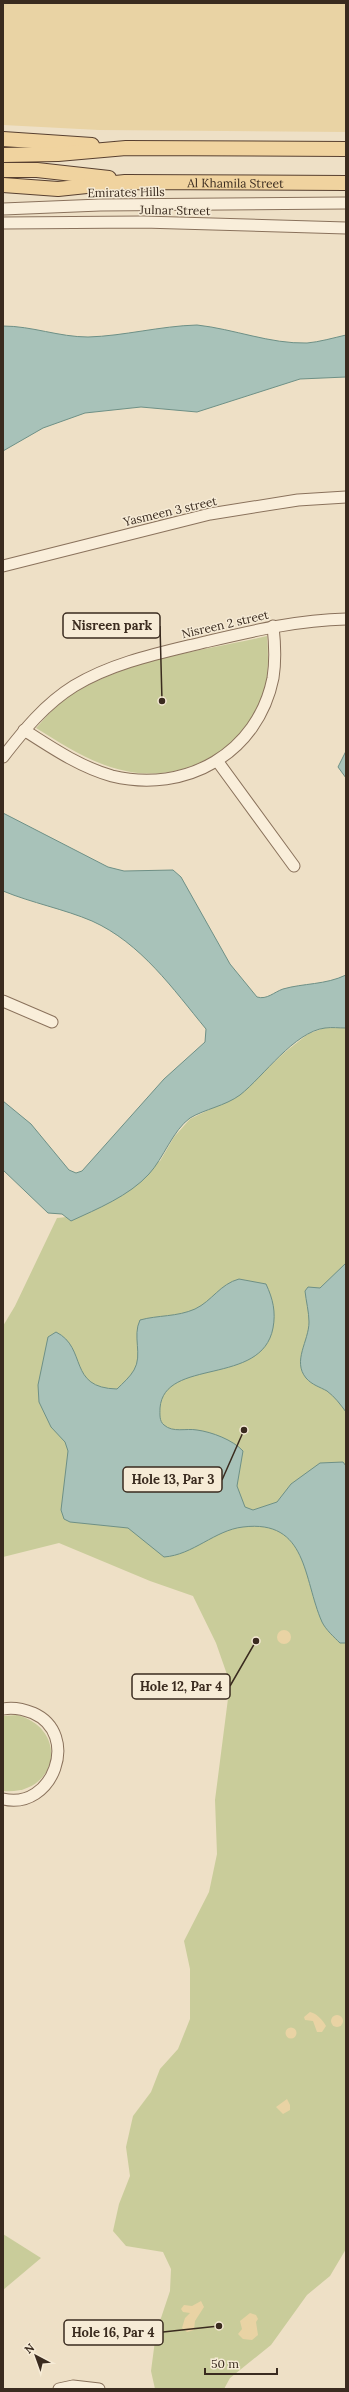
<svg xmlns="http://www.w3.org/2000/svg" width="349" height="2392" font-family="Lora,serif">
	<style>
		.green { fill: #c9cc9a }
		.sand { fill: #e9d3a4 }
		.water { fill: #a8c2b9; stroke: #6e9086 }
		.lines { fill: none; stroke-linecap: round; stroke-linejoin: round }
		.minor-casing { stroke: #8a725c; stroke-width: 13 }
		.major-casing { stroke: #584030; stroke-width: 16 }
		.minor { stroke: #f9eeda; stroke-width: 11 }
		.major { stroke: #f0d39f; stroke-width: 14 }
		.labels { text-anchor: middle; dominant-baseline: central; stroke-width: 3; stroke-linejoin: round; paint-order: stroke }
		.street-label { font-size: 12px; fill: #3a2b1f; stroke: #f6ebd6 }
		.leader { fill: none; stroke: #3a2b1f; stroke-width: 1.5 }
		.callout-dot { fill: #3a2b1f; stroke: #f6ebd6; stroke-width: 1.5 }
		.callout { fill: #f6ebd6; stroke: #3a2b1f; stroke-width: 1.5 }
		.callout-label { font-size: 13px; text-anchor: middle; font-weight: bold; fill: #3a2b1f }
	</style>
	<rect width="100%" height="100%" fill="#eee0c6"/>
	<g class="green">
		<path d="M267,636C269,661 269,690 256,713C230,757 176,782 126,771C92,764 65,746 36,728C48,715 59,702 74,693C132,658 202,651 267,636Z"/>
		<path d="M324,1028H346V2249L330,2276L307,2295L271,2345L230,2378L224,2389H155L151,2371L156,2333L170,2291L171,2269L163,2252L126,2246L113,2231L119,2204L130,2176L126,2147L133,2116L151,2092L160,2069L178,2049L190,2019V1969L184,1941L209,1892L217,1854L215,1800L230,1683L216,1643L193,1596L150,1581L59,1543L3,1557V1326L15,1306L57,1218L67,1217L160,1161L174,1137L190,1119L239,1095L285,1052L308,1034Z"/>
		<path d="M17,1715C70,1729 58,1796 3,1791V1716Z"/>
		<path d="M3,2234L41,2258L3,2290Z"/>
	</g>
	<g class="sand">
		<path d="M3,3H346V132L99,130L3,125Z"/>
		<circle cx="284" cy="1637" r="7"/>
		<path d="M310,2012C316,2013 323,2020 326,2026L322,2032H317L313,2021L305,2020L304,2017Z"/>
		<circle cx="337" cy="2021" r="6"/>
		<circle cx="291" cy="2033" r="5.5"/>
		<path d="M287,2099L290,2105V2110L283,2114L276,2107Z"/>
		<path d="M201,2301L204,2307L195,2321L194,2330L187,2332L182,2328L185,2318L190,2313L183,2312L181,2309L184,2305L192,2306Z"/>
		<path d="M250,2313L256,2315L258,2319L256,2322L258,2335L252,2340L243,2339L238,2334L242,2329L240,2321Z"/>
	</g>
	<g class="water">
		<path d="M197,325C234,329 270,344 307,343C319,342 333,338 346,335V377L300,379L197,412L141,407L85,413L43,428L3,451V326C32,326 59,337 88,337C124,336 160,326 197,325Z"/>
		<path d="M346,751V778L338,767Z"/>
		<path d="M3,813L108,867L124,871L173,870L181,877L230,964L257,997C267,1000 274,992 283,989C304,983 325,985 346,975V1028C339,1028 332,1027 325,1028C294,1032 264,1076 240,1095C225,1106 205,1109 190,1118C173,1130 163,1159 149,1174C129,1196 97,1209 71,1221L62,1214L48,1213L3,1170V1101L31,1124L69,1170L76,1173L82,1171L164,1079L205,1042L206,1029C173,989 141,943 92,921C64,909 32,903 3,891Z"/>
		<path d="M346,1263V1412C340,1404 335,1397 327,1391C320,1387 312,1385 306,1378C292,1361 309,1341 309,1322C309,1312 306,1301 305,1291L308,1287L320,1288Z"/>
		<path d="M239,1279L266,1284C273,1299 276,1312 273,1328C262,1387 164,1357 160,1408C160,1414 159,1421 164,1425C173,1433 186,1428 197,1430C212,1432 233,1440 243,1451L237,1486L245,1507L253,1510L277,1502L291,1484L320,1463L343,1462L346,1466V1643H340C334,1637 326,1630 322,1622C303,1579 308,1519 243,1527C215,1530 193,1555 164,1557L128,1528L70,1522L64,1519L61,1510L68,1451L65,1442L51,1427L39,1402L38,1385L48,1337L56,1332C88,1348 67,1388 117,1389C123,1383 130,1377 134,1370C143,1355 132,1336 140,1320C158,1315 177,1317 195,1309C212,1301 220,1284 239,1279Z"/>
	</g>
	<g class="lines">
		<g class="minor-casing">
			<g id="minor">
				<path d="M3,209L100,205L346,203"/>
				<path d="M3,223L143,222L346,228"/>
				<path d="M3,566L210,514L298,500L346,497"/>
				<path d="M24,730C52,748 80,767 112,776C186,794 258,753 273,678C276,660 275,644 273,626"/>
				<path d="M3,757C24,730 45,704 74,686C114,662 160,653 205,642C252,631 298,620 346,619"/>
				<path d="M218,762L294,866"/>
				<path d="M3,1001L52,1022"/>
				<path d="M3,1709C13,1707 23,1709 33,1713C81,1734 53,1811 3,1799"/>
				<path d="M59,2389L73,2386L99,2389"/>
			</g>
		</g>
		<g class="major-casing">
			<g id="major">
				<path d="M3,139L92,145"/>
				<path d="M3,155L58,154L126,148L346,149"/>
				<path d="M3,170H37L109,178"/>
				<path id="s1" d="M3,185L58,189L125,182L346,183"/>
			</g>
		</g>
		<use href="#minor" class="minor"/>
		<use href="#major" class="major"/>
	</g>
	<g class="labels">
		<g class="street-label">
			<text stroke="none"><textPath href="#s1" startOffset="233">Al Khamila Street</textPath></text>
			<text transform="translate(126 192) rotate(-1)">Emirates Hills</text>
			<text transform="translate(175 210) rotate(1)">Julnar Street</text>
			<text transform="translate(170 511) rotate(-13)">Yasmeen 3 street</text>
			<text transform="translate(225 624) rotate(-13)">Nisreen 2 street</text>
		</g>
	</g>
	<path class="leader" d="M162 701L160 626M244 1430L222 1480M256 1641L230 1686M219 2326L163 2332"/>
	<g class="callout-dot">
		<circle cx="162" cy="701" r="4"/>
		<circle cx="244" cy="1430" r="4"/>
		<circle cx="256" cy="1641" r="4"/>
		<circle cx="219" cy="2326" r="4"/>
	</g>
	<g class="callout">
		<rect x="63" y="613" width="97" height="25" rx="4"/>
		<rect x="123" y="1467" width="99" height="25" rx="4"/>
		<rect x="132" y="1674" width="98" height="25" rx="4"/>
		<rect x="64" y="2320" width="99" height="25" rx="4"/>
	</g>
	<g class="callout-label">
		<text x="112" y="630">Nisreen park</text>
		<text x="173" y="1484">Hole 13, Par 3</text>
		<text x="181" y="1691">Hole 12, Par 4</text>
		<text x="113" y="2337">Hole 16, Par 4</text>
	</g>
	<rect width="349" height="2392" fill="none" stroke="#3a2b1f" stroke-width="8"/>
	<g transform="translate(36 2356) rotate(319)" stroke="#f6ebd6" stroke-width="3" paint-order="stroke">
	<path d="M0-3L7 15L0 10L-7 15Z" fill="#3a2b1f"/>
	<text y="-6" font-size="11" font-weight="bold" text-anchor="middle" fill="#3a2b1f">N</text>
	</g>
	<path d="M205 2368v6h72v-6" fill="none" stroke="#3a2b1f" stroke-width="2"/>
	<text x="211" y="2368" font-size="12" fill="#3a2b1f" stroke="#f6ebd6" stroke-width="3" paint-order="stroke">50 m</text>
</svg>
